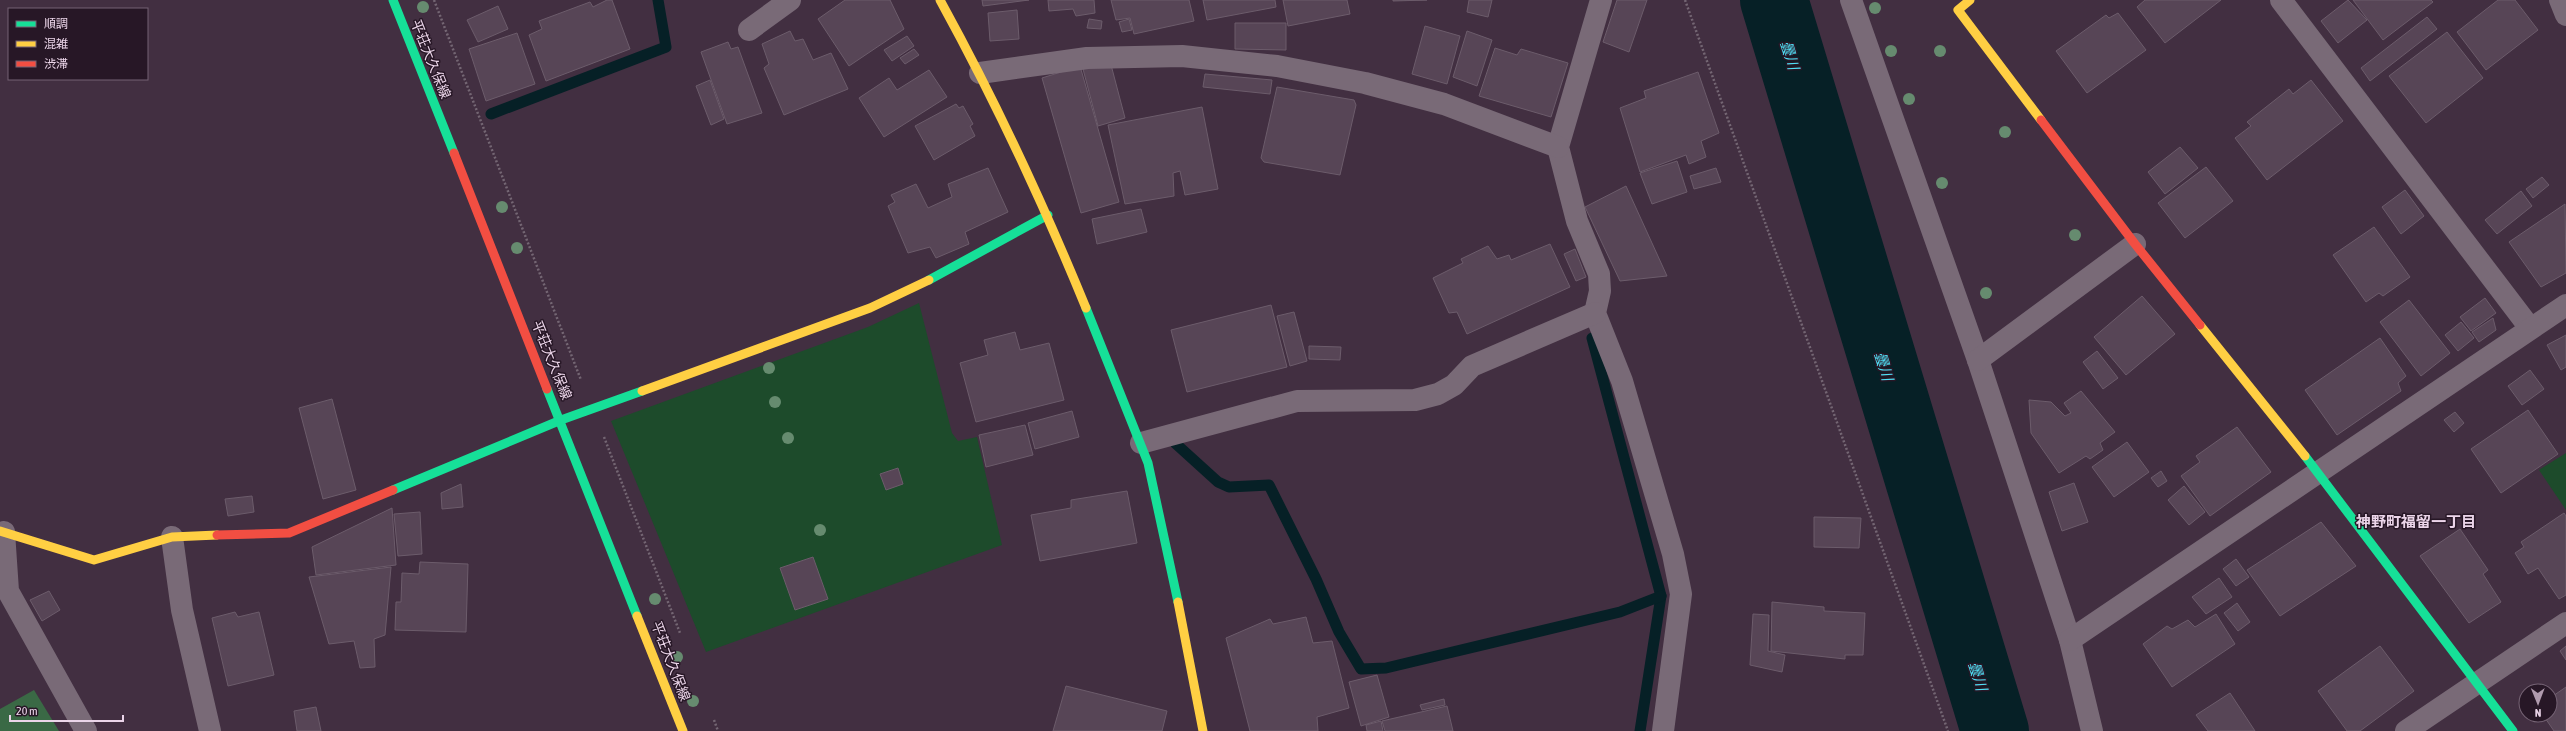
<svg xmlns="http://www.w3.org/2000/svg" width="2566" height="731" font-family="'Asap Condensed','Noto Sans JP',sans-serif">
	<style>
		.green { fill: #1d4b2b }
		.forest { fill: #3a6945 }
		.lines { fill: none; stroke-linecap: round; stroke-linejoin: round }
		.stream { stroke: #062026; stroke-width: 11 }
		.river { stroke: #062026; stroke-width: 68 }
		.building { fill: #574556; stroke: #6c5c6b }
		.path { stroke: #746673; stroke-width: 2.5; stroke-dasharray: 2 2; stroke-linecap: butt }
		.lane { stroke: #796a77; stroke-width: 22 }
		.street { stroke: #796a77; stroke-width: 22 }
		.fast { stroke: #16e098; stroke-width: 9 }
		.slow { stroke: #ffcf43; stroke-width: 9 }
		.jam { stroke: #f24e42; stroke-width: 9 }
		.tree { fill: #668b6f }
		.labels { text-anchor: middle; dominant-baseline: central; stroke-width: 3; stroke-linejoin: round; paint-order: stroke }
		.street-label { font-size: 14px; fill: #ebd5e9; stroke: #271726 }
		.water-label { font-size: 15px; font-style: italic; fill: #50def4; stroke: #271726 }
		.neighbourhood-label { font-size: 15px; font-weight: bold; fill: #ebd5e9; stroke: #271726 }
	</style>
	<rect width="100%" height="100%" fill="#422f41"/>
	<g class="green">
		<path d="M919,303L952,433L958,441L977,437L1002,545L706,652L611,421L868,327Z"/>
		<path d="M2566,453V510L2539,470Z"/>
	</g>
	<path class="forest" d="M34,690L59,731H0V709Z"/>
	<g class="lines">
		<g class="stream">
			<path d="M491,114L666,47L658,0"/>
			<path d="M1592,338L1661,596L1640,731"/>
			<path d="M1175,443L1218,482L1229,487L1269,485L1316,579L1339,632L1361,669L1386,668L1620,612L1661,596"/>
		</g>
		<path class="river" d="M1774,0L1995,731"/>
	</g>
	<g class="building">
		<path d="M607,0H612L630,49L546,81L529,35L542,29L539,21L590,2L593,7Z"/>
		<path d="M845,0H890L904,29L849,66L818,19Z"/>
		<path d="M982,0H1029L983,6Z"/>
		<path d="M1048,0H1094L1095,13L1076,16L1073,9L1049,11Z"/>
		<path d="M1111,0H1189L1194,21L1134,34L1130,18L1116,20Z"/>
		<path d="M1203,0H1275L1276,7L1207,20Z"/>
		<path d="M1283,0H1347L1350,14L1288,26Z"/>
		<path d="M1393,0H1427L1393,1Z"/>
		<path d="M1469,0H1492L1488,17L1467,12Z"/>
		<path d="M1617,0H1647L1629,52L1603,42Z"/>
		<path d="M2145,0H2221L2165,43L2137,7Z"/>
		<path d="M2348,0L2367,20L2338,43L2321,21Z"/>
		<path d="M2353,0H2431L2433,2L2383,40Z"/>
		<path d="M2498,0H2515L2538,30L2486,70L2457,32Z"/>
		<path d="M498,6L508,29L478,42L467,20Z"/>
		<path d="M1017,10L1019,39L990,41L988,13Z"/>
		<path d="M2118,13L2146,50L2087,93L2056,51L2106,15L2109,18Z"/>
		<path d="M2427,17L2437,29L2370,81L2361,68Z"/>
		<path d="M1089,19L1102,21L1101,29L1087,28Z"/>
		<path d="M1129,19L1132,30L1122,32L1119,22Z"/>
		<path d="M1235,23H1286V50L1235,49Z"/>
		<path d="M1425,26L1460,36L1447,84L1412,74Z"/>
		<path d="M790,31L795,41L803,39L813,60L831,53L848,89L784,115L764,68L769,64L762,44Z"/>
		<path d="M1467,31L1492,40L1477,86L1453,77Z"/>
		<path d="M2447,32L2483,78L2426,123L2389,76Z"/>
		<path d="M517,33L535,84L486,101L469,49Z"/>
		<path d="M907,36L914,46L892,61L884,50Z"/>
		<path d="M728,42L731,49L738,47L762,113L727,124L701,52Z"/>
		<path d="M1495,48L1517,55L1521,49L1568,63L1551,117L1479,96Z"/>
		<path d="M914,49L919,55L905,64L900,58Z"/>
		<path d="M1110,61L1125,118L1098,126L1083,69Z"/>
		<path d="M1080,66L1119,202L1081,213L1042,78Z"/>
		<path d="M929,70L947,97L884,137L859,98L889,78L897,90Z"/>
		<path d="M1698,72L1719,133L1701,141L1706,157L1689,164L1686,155L1640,172L1620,108L1646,98L1644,91Z"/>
		<path d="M1205,74L1272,80L1270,94L1203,87Z"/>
		<path d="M710,80L724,119L711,125L696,86Z"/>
		<path d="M2311,80L2343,121L2267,180L2235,138L2251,126L2247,122L2289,89L2293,94Z"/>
		<path d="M1277,87L1354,100L1356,105L1340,175L1264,162L1261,158Z"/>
		<path d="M956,104L959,108L963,106L973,124L970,126L975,136L934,160L915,126Z"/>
		<path d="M1202,107L1218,189L1185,195L1180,171L1173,173L1174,196L1125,204L1108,125Z"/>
		<path d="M2180,147L2198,168L2165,194L2148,172Z"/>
		<path d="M1677,161L1687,192L1652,204L1640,173Z"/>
		<path d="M2206,167L2233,201L2185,238L2158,203Z"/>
		<path d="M988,168L1008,212L965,232L969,244L936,258L930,247L908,253L888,206L895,202L891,195L916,184L928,208L952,197L948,184Z"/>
		<path d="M1716,168L1721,182L1694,189L1690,176Z"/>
		<path d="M2542,177L2549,185L2533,198L2526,189Z"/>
		<path d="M1626,186L1667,276L1620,281L1585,207Z"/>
		<path d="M2405,190L2424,216L2401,234L2382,207Z"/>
		<path d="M2521,191L2532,206L2497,234L2485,220Z"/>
		<path d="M2565,204L2566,273L2541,287L2509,242Z"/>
		<path d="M1141,209L1147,232L1097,244L1092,219Z"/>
		<path d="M2374,227L2410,277L2383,296L2379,293L2366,302L2333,255Z"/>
		<path d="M1550,244L1570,287L1467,334L1457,312L1449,313L1433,278L1463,263L1461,259L1488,246L1497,259L1509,255L1511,260Z"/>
		<path d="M1575,249L1586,277L1576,281L1564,254Z"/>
		<path d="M2142,296L2175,334L2126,375L2094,337Z"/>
		<path d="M2485,298L2496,313L2471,331L2460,317Z"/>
		<path d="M2409,300L2450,353L2421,376L2380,322Z"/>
		<path d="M1271,305L1287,367L1187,392L1171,330Z"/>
		<path d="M1294,312L1307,361L1290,366L1277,316Z"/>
		<path d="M2493,318L2496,330L2479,342L2472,332Z"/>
		<path d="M2461,322L2474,338L2458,351L2445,335Z"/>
		<path d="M1015,332L1020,350L1049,343L1064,400L976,422L960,363L988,355L984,340Z"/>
		<path d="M2566,335V367L2561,370L2547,345Z"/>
		<path d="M2380,338L2406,376L2398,383L2401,391L2337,435L2305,390Z"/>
		<path d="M1309,346L1341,347L1340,360L1309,359Z"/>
		<path d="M2097,351L2118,378L2103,389L2083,362Z"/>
		<path d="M2530,370L2544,389L2522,405L2508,386Z"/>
		<path d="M2081,391L2115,432L2100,443L2103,450L2090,459L2086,456L2059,473L2031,433L2029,400L2051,402L2065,416L2071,413L2064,403Z"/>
		<path d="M332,399L356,490L323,499L299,408Z"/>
		<path d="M2528,410L2558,454L2501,493L2471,449Z"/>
		<path d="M1072,411L1079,437L1035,449L1028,423Z"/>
		<path d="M2455,412L2464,423L2454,432L2444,420Z"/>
		<path d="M1025,425L1033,455L986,467L979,435Z"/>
		<path d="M2237,427L2271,472L2210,516L2181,476L2200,462L2196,456Z"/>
		<path d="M2127,442L2149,472L2114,497L2092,467Z"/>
		<path d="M898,468L903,484L886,490L880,474Z"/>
		<path d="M2161,471L2167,481L2158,487L2151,478Z"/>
		<path d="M2074,483L2088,522L2062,531L2049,492Z"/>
		<path d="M461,484L463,507L442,509L441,493Z"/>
		<path d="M2184,486L2205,512L2189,525L2168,500Z"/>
		<path d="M1127,491L1137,543L1040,561L1031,515L1071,508V500Z"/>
		<path d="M252,496L254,512L228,516L225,499Z"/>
		<path d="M392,508L396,565L316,575L312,547Z"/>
		<path d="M420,512L422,554L398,556L394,514Z"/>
		<path d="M2564,513L2566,516V595L2559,599L2538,568L2528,574L2515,553L2524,547L2521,542Z"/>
		<path d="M1814,517L1861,518L1859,548L1814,547Z"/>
		<path d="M2321,522L2356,566L2280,616L2247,570Z"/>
		<path d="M2460,529L2488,570L2483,574L2501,602L2469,623L2420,556Z"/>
		<path d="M813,557L828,599L795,610L780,568Z"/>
		<path d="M2236,559L2249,577L2236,586L2223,569Z"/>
		<path d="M420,562L468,564L466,632L395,630L396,602H401L402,573L419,574Z"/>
		<path d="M391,567L385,635L374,639L375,667L360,668L354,641L329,644L309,577Z"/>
		<path d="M2219,578L2232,597L2206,614L2192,597Z"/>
		<path d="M49,591L60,610L42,621L30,600Z"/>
		<path d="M1772,602L1824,607V611L1865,613L1863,655H1845V659L1771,651Z"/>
		<path d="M2237,603L2250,622L2238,631L2224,613Z"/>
		<path d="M235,612L238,617L259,612L274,675L228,686L212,618Z"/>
		<path d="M1753,614L1769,615L1768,651L1785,655L1782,672L1750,665Z"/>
		<path d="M2216,614L2235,644L2172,687L2143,644L2167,626L2172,629L2188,620L2195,627Z"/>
		<path d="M1306,617L1313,643L1332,641L1349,708L1317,717L1318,731H1250L1226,638L1270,619L1273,624Z"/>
		<path d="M2380,646L2414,691L2360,731H2347L2318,691Z"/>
		<path d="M2566,646V660L2560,651Z"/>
		<path d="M1377,675L1389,717L1361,726L1349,682Z"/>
		<path d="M1066,686L1167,711L1162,731H1053Z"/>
		<path d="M2566,687V731H2554L2543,715H2550V698Z"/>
		<path d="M2230,693L2255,731H2208L2196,715Z"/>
		<path d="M1444,699L1445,705L1422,710L1420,705Z"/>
		<path d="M1447,706L1453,731H1385L1382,721Z"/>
		<path d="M316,707L321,731H297L294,711Z"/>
		<path d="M1381,721L1383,731H1367L1366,725Z"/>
	</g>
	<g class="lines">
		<g class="path">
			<path d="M434,0L581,380"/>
			<path d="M1685,0L1948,731"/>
			<path d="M604,437L680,633"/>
			<path d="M714,720L718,731"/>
		</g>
		<g class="lane">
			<path d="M4,532L8,591L86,731"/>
			<path d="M172,537L182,610L210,731"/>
		</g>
		<g class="street">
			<path d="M1601,0L1558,147L1577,221L1599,274L1600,291L1595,313L1622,381L1673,554L1681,594L1663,731"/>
			<path d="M1851,0L1978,360L2070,640L2092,731"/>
			<path d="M2281,0L2530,328"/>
			<path d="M2560,0L2566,15"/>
			<path d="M749,30L790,0"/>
			<path d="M980,73L1087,58L1182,56L1277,66L1365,83L1444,104L1558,147"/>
			<path d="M1978,360L2135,244"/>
			<path d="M1141,443L1297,401L1415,400L1438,394L1454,385L1472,366L1595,313"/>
			<path d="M2070,640L2566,305"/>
			<path d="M2406,731L2566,623"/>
		</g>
		<g class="fast">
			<path d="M393,0L454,153"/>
			<path d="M929,280L1048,215"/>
			<path d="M1086,308L1148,463L1178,602"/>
			<path d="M547,389L637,616"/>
			<path d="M2305,456L2513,731"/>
			<path d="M393,490L561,420L642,391"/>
		</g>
		<g class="slow">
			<path d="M940,0C995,100 1043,203 1086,308"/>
			<path d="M1970,0L1958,10L2041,120"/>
			<path d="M2200,325L2305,456"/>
			<path d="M642,391L870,308L929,280"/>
			<path d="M0,531L94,560L172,537L217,535"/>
			<path d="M1178,602L1203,731"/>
			<path d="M637,616L683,731"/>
		</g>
		<g class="jam">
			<path d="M2041,120L2135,244L2200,325"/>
			<path d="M454,153L547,389"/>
			<path d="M217,535L289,533L393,490"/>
		</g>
	</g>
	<g class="tree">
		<circle cx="423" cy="7" r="6"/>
		<circle cx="1875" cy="8" r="6"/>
		<circle cx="1891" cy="51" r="6"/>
		<circle cx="1940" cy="51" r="6"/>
		<circle cx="1909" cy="99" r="6"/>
		<circle cx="2005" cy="132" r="6"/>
		<circle cx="1942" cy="183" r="6"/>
		<circle cx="502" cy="207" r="6"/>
		<circle cx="2075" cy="235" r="6"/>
		<circle cx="517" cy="248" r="6"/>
		<circle cx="1986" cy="293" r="6"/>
		<circle cx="769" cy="368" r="6"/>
		<circle cx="775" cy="402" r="6"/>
		<circle cx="788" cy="438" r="6"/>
		<circle cx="820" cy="530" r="6"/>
		<circle cx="655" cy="599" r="6"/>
		<circle cx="677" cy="657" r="6"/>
		<circle cx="693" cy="701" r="6"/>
	</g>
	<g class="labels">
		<g class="street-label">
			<text transform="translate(431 59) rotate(68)">平荘大久保線</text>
			<text transform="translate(552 360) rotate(68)">平荘大久保線</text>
			<text transform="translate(671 661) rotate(69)">平荘大久保線</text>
		</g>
		<g class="water-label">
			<text transform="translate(1790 55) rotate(73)">曇川</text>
			<text transform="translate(1884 366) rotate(73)">曇川</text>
			<text transform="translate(1978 676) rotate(73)">曇川</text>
		</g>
		<g class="neighbourhood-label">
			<text x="2416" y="521">神野町福留一丁目</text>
		</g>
	</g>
	<rect x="8" y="8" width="140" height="72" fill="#271726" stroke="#756374"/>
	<rect x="16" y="21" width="20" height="6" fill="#16e098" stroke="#756374"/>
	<text x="44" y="28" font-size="12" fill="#ebd5e9">順調</text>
	<rect x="16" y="41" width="20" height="6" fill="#ffcf43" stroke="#756374"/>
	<text x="44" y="48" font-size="12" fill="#ebd5e9">混雑</text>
	<rect x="16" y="61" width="20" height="6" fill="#f24e42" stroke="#756374"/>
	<text x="44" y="68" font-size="12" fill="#ebd5e9">渋滞</text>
	<g transform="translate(2538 703) rotate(179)"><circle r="19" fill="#271726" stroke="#756374"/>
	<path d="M0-3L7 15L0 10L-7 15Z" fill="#b09bae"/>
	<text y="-6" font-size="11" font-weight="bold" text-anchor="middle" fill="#ebd5e9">N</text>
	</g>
	<path d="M10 715v6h113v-6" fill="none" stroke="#ebd5e9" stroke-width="2"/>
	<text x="16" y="715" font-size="12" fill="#ebd5e9" stroke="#271726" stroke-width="3" paint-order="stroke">20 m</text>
</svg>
